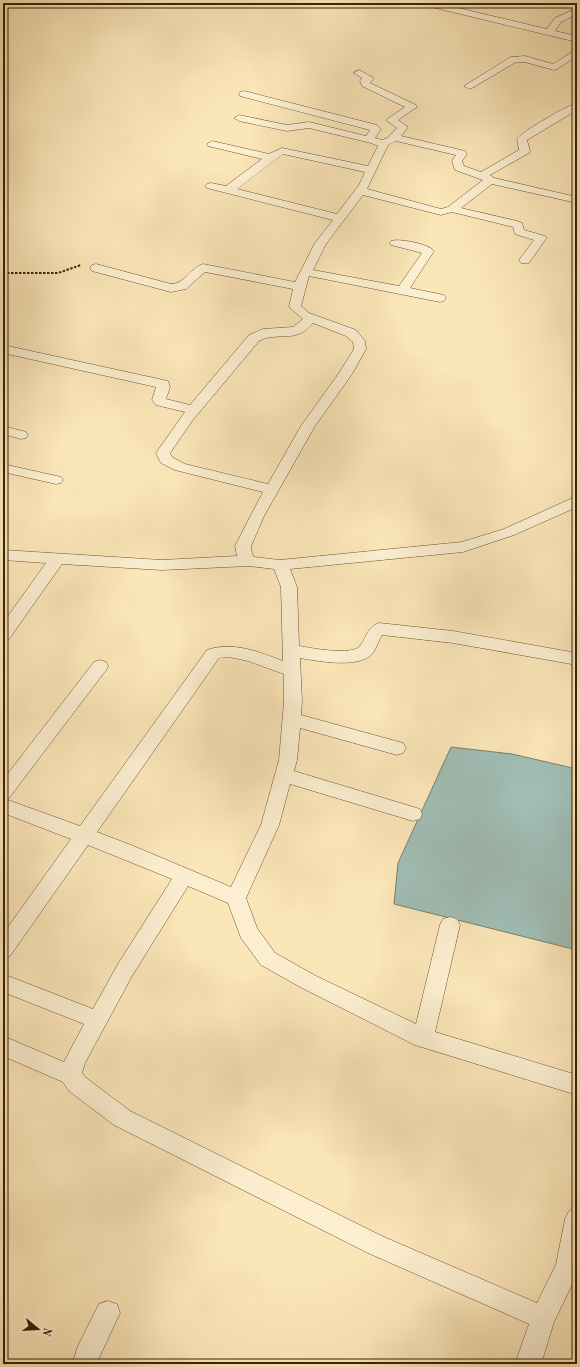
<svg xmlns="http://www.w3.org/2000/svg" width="580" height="1367" font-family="'Old Standard TT',serif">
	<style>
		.water { fill: #a0beb6; stroke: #78806f }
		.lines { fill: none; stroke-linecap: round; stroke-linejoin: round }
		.street-casing { stroke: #6b5331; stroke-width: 1 }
		.path { stroke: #3b2204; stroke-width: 2; stroke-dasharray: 2.5 1.5; stroke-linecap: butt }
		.street { fill: #fcefd1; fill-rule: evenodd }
	</style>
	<rect width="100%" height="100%" fill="#fbe6b8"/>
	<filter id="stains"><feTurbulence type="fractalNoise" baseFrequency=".005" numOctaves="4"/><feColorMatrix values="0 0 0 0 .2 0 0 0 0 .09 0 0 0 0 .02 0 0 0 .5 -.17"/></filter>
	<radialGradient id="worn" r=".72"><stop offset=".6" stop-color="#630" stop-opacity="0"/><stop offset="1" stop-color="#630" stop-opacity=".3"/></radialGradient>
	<path class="water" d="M451,747L512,754L577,769V950L394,904L398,863Z"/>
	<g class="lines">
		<g class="street-casing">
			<g id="street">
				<path d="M422,3H437L547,29L555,18L577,8V14L561,22L555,31L577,36V42L423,5Z"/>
				<path d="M577,49V56L557,69L554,70L525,62H516L472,88L469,89L464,86L511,57L525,56L553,64Z"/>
				<path d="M359,70L374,78L370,83L416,105L417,107L398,120L408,127L401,136L465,151L467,154L462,161L464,166L481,172L519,150L517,139C523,131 566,106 577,103V110L527,140L530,151L529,153L490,175L494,178L577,197V203L492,184L461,208L517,221L522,223L524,230L545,236L547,238L545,240L529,263H521L519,260L534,240L515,234L513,227L452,212L441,215L363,195L326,244L313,270L399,286L422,253L391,245L389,243L391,241C399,238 429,244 434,251L410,288L444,295L446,298L444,301L440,302L309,276L301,306L309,313L356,330L365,341L366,349L352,374L315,426L264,516L251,546L252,554L254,557L280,560L462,542L504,529L577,496V507L514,535L463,552L290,569L297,587L299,646C311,648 352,656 360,646C367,637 367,627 379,623L453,631L577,653V665L453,643L382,635C378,641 376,651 370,656C354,668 318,661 300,658L302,701L301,715L403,743L406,748L403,753L397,755L300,728L297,760L294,771L420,809L422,814L420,819L413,821L290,784L279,825L246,898L257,928L275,953L316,976L416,1024L440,925L443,919L450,917L457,919L460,925L435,1032L577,1075V1095L415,1045L302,988L261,965L241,938L228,903L188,886L132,976L85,1063L82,1073L85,1077L130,1111L384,1237L537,1303L556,1265L565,1219L569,1211L577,1207V1274L554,1322L541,1364H515L529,1324L368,1253L114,1125L69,1091L63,1082L3,1056V1036L64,1062L84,1024L3,992V974L93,1009L118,964L172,879L88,845L10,956L3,959V934L71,839L3,813V780L94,662L100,660L106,662L108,666L106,670L9,798L5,799L80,826L207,650C233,641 259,652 283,661L281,587L274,569L249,566L162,570L62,564L9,639L3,641V623L46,563L3,560V550L162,560L237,556L235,546L263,492L175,470L161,463L156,453L185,412L156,405L152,400L156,387L3,353V345L168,381L170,387L166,399L190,405L249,335L263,329L293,327L303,319L289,307L293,289L205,272L186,289L171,292L92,271L90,268L92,265L96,264L171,284C185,284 190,268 203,264L295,282L315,243L333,220L207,188L205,186L207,184L211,183L226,186L262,159L208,146L207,144L212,141L269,154L282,148L368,166L378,146L371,143L309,128L287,131L239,121L234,118L239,115L287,125L309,122L366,136L370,130L240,96L239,94L240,92L244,91L377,125L381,129L375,138L382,140L387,138L397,128L386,120L405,107L362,86L360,81L362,78L354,73ZM396,141L456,155L452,161L455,170L483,180L448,207L441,209L367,189L388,145ZM283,154L365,172L359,185L337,214L237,189ZM313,323L346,336L353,342L354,349L339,373L301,426L268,484L185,464L172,457L170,453L192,421L259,341C272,333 290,340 303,332C307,330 310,326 313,323ZM229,657L248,661L284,674V701L279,760L261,825L231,887L131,845L97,832L219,658Z"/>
				<path d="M3,426L26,432L28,435L26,438L21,439L3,434Z"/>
				<path d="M3,464L61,477L63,480L61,483L56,484L3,472Z"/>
				<path d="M108,1301L117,1304L120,1313L99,1358L98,1364H72L78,1346L99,1304Z"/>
			</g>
		</g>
		<path class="path" d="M3,273H58L81,265"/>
		<use href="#street" class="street"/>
	</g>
	<rect width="580" height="1367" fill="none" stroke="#fbe6b8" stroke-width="16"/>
	<rect x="4" y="4" width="572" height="1359" fill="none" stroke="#3b2204" stroke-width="2"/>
	<rect x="8" y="8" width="564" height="1351" fill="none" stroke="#3b2204"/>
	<g transform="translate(38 1329) rotate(108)" stroke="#fcefd1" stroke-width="3" paint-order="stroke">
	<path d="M0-3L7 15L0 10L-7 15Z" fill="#3b2204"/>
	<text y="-6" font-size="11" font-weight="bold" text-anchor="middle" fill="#3b2204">N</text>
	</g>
	<rect width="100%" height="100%" filter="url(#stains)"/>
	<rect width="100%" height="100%" fill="url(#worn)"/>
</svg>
